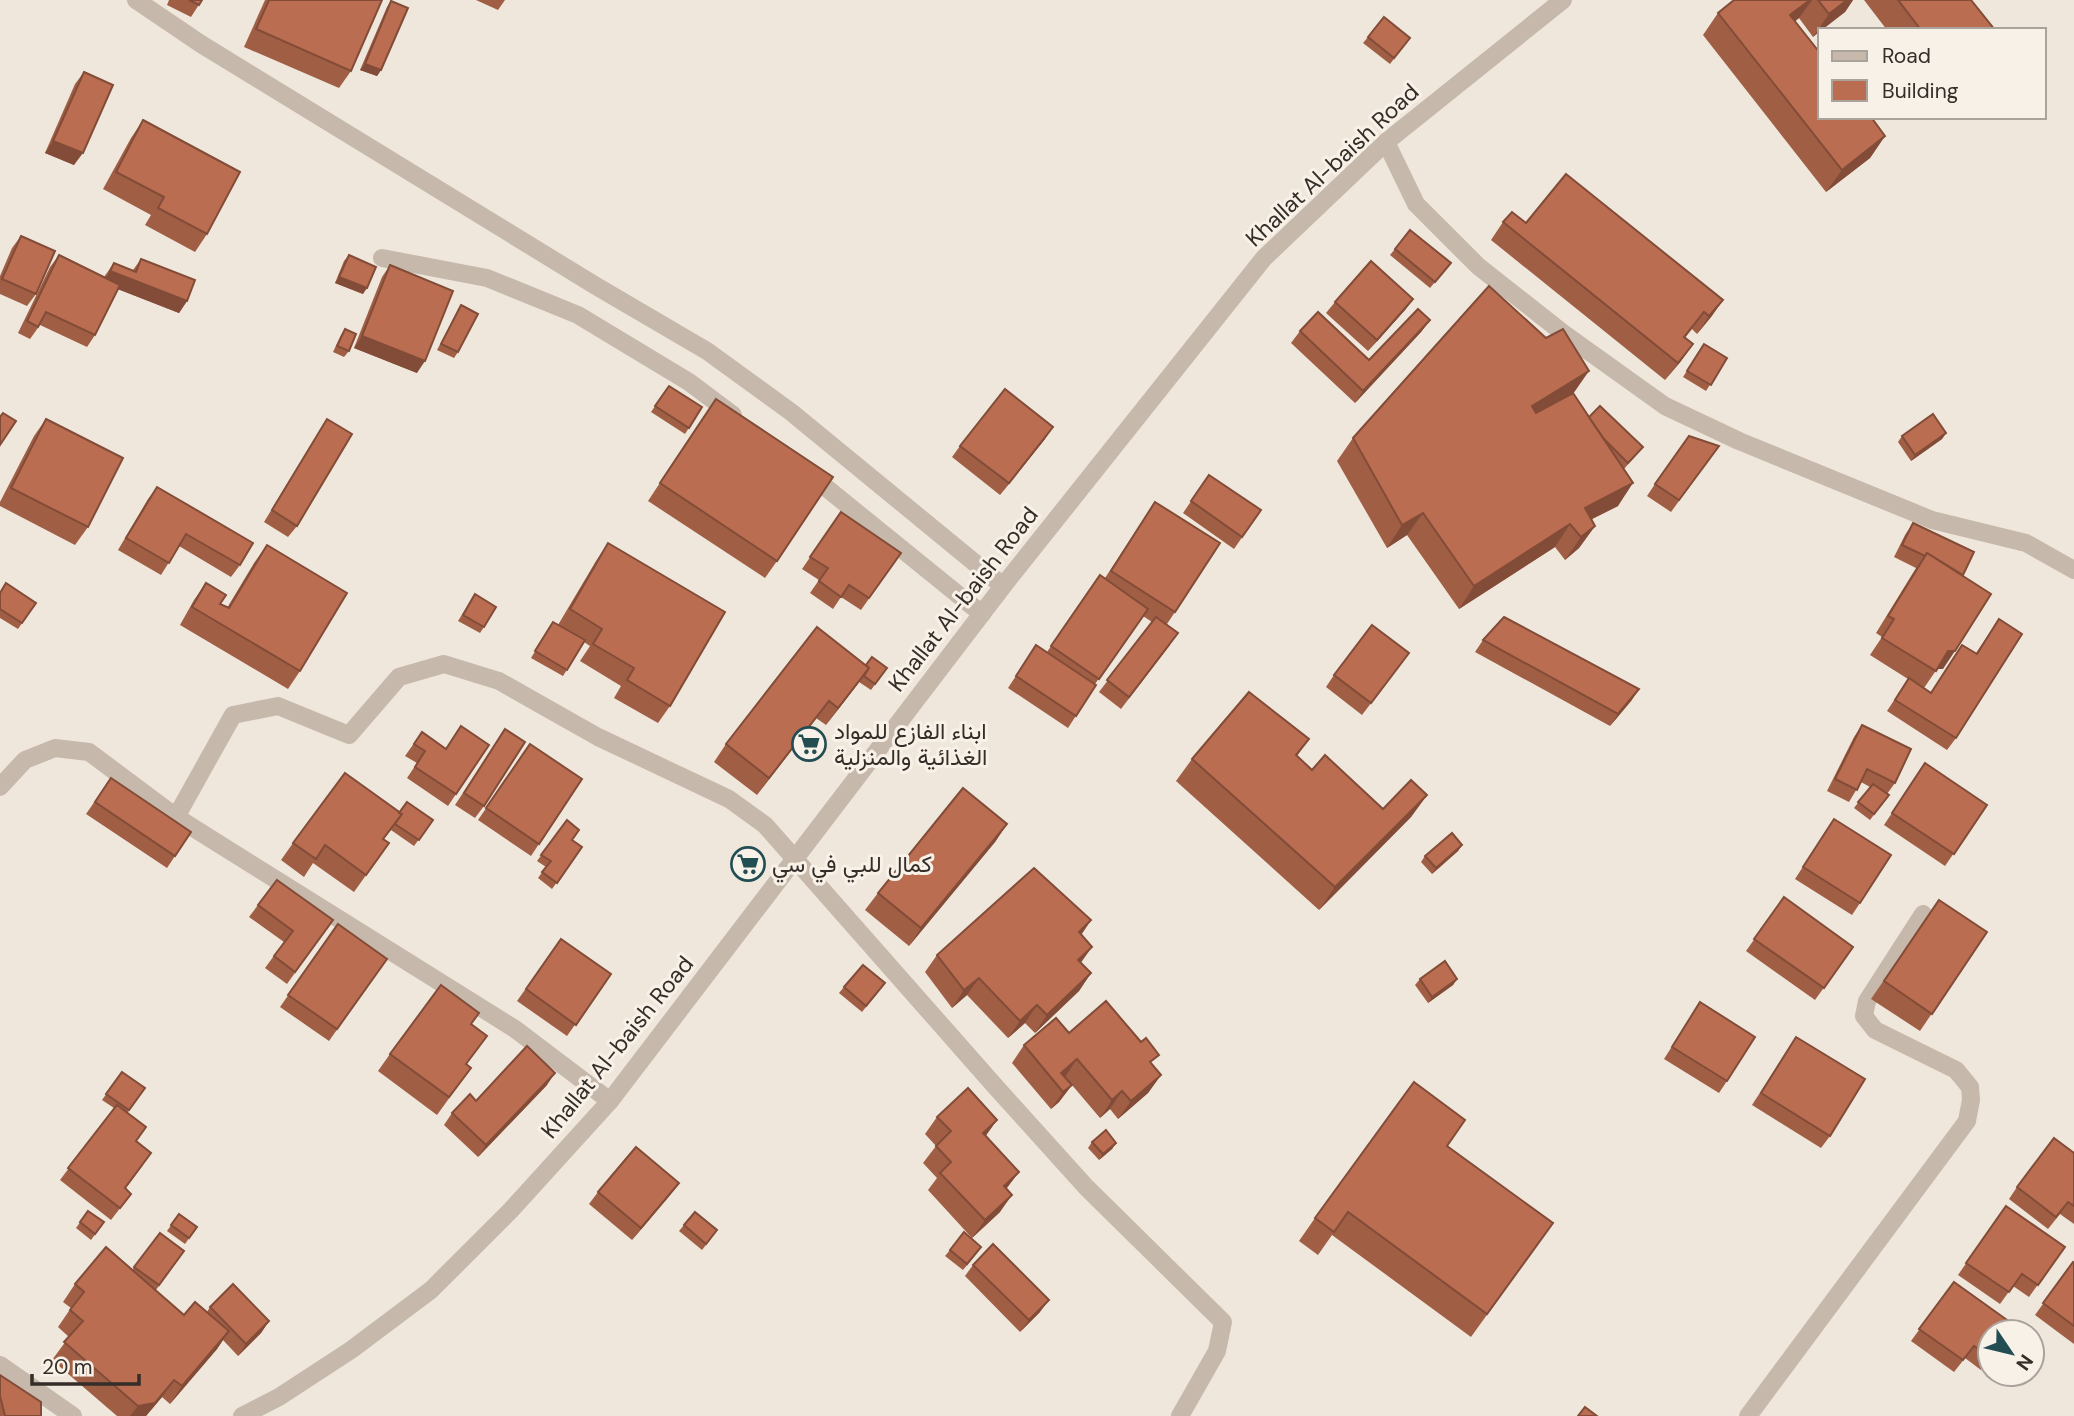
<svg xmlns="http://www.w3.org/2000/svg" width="2074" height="1416" font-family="'DM Sans',Vazirmatn,sans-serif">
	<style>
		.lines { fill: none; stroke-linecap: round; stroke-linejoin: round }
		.minor { stroke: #c6b8aa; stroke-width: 18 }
		.wall { fill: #a05e45 }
		.shaded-wall { fill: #824c38 }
		.building { fill: #ba6d50; stroke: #824c38; stroke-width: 2 }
		.labels { text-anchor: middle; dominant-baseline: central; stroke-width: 6; stroke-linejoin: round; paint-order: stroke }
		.street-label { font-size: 23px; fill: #342d28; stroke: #f8f1e8 }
		.poi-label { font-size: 23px; fill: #342d28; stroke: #f8f1e8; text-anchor: start }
	</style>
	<rect width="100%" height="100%" fill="#efe7dc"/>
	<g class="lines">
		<g class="minor">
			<path d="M136,0L201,44L596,286L707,351L791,412L1003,586"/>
			<path d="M1386,142L1416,204L1478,266L1563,333L1665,406L1739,441L1932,520L2026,543L2074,570"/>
			<path d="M382,258L487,278L578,315L689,382L733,415"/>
			<path d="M808,473L982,614"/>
			<path d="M0,787L25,760L55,748L89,752L176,817L515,1029L610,1101"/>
			<path d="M176,817L233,715L278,706L349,735L399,677L444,664L499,681L598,737L729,799L765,825L994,1085L1086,1187L1223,1322L1217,1351L1180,1416"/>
			<path d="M0,1365L73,1416"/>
			<path d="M242,1416L279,1397L351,1350L431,1290L511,1210L610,1101L1003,586L1264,258L1386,142L1563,0"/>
			<path d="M1748,1416L1967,1121L1971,1100L1970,1087L1956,1070L1875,1030L1864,1016L1867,1001L1923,914"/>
		</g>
	</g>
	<g class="wall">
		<path d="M169,0H202L191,17L167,5Z"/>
		<path d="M265,0H382L351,71L339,88L244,47Z"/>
		<path d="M476,0H505L498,10Z"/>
		<path d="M1734,0H1853L1845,12L1820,30V31L1813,37L1799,18L1795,21L1885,136L1870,158L1826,192L1703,35L1718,13Z"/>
		<path d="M1864,0H1971L1995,30H1887Z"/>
		<path d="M391,1L381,70L377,76L360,70L387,7Z"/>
		<path d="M1368,37L1410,38L1390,64L1363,43Z"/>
		<path d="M84,72L74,165L45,153L75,84Z"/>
		<path d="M143,120L207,234L195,252L145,225L151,215L103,189L131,138Z"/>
		<path d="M1503,222L1526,223L1723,300L1711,317L1697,334L1692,329L1685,338L1681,361L1665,380L1491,240Z"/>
		<path d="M21,236L36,294L27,306L0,294V276L12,248Z"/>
		<path d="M1395,249L1446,269L1430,288L1390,255Z"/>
		<path d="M59,255L104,277L114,263L133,270L141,259L187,301L179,313L118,289L95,335L87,347L40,325L30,339L18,333L50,267Z"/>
		<path d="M349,255L363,294L335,283L344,261Z"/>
		<path d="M390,265L417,373L354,348L382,277Z"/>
		<path d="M1413,299L1405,310L1368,351L1326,313L1335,302Z"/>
		<path d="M461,305L458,352L454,358L437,350Z"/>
		<path d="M1430,320L1421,332L1355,403L1291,343L1300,331L1369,360Z"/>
		<path d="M345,329L349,351L344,357L333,352L341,335Z"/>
		<path d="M1704,344L1727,358L1706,391L1683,377Z"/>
		<path d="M669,386L702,407L685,434L651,412Z"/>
		<path d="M1573,394L1589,417L1643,447L1624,469L1618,506L1592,519L1595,526L1579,548L1565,560L1555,547L1459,609L1407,535L1387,548L1337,461L1353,438Z"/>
		<path d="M704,416L777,561L765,578L648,501Z"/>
		<path d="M46,419L88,527L75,545L0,506V502L34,436Z"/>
		<path d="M327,419L297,526L288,537L264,522Z"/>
		<path d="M1946,433L1942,439L1911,461L1898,442L1902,436Z"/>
		<path d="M1045,439L1000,495L952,457L960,446Z"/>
		<path d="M1719,446L1671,512L1647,496L1655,484Z"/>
		<path d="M1209,475L1261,510L1234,549L1183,513Z"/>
		<path d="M157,487L240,565L231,577L179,546L161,575L118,550L148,499Z"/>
		<path d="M1155,502L1175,612L1167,624L1170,645L1121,709L1099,692L1152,622L1143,616L1095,684L1096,685L1068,728L1008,688L1036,645L1047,652L1100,575L1105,578Z"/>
		<path d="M841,512L901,553L861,610L841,597L833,609L810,593L819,580L802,569Z"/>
		<path d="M1913,523L1963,576L1943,669H1937L1924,688L1931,692L1962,645L1976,653L1999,619L1956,738L1947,750L1887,711L1908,679L1870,655L1882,637L1876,633L1916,568L1894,557L1905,535Z"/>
		<path d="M608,543L670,706L658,723L614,698L621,686L580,661L590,646L584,642L563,676L531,658L549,628L558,625L596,561Z"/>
		<path d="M267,545L300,671L288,689L180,625L194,600L206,583L220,604L227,608L254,563Z"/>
		<path d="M0,592L36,603L18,629L0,618Z"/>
		<path d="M475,594L484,627L480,633L458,621Z"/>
		<path d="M1483,640L1639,689L1631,701L1610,726L1475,652Z"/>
		<path d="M866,665L887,668L871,690L859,682L826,725L816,718L757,795L714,762L726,744Z"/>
		<path d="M1400,665L1362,715L1326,687L1334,675Z"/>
		<path d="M1862,725L1895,783L1887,794L1889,795L1870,820L1854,808L1870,787L1861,782L1849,802L1827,791L1854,737Z"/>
		<path d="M505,729L484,806L475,818L455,805Z"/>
		<path d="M422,732L445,748L489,745L448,806L407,778L417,763L405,756Z"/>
		<path d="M1309,739L1297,756L1312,770L1383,809L1427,795L1411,817L1319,910L1176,781L1192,759Z"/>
		<path d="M530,744L582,779L531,856L478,820Z"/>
		<path d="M1917,775L1987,805L1945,866L1884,825Z"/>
		<path d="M111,778L191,832L167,868L86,814Z"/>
		<path d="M399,813L433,820L414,846L391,830L384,839L389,843L354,892L313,863L304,877L281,860L293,843Z"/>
		<path d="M1834,819L1860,903L1852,915L1795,879Z"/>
		<path d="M567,820L572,840L582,847L552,889L538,878L546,867L537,861Z"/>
		<path d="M1007,824L995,842L909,946L865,910L878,893Z"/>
		<path d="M1462,845L1458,851L1432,874L1421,862L1425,856Z"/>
		<path d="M1784,897L1853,947L1815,1000L1746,951Z"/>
		<path d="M1939,900L1987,932L1920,1031L1871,999Z"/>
		<path d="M258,905L333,920L287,984L265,968L284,942L249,917Z"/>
		<path d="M1091,920L1081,935V963L1091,973L1079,991L1035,1033L1025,1023L1008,1038L967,995L952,1008L925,972L937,955Z"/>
		<path d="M338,924L387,959L329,1041L280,1007Z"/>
		<path d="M561,939L611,974L567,1036L517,1001Z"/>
		<path d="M1420,979H1457L1453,985L1428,1003L1415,985Z"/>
		<path d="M885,983L862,1012L839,993L844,987Z"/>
		<path d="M1700,1002L1727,1081L1719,1093L1664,1059Z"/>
		<path d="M479,1013L471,1024L466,1064L471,1068L437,1115L378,1071L390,1054Z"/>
		<path d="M1069,1033L1152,1065L1161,1075L1148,1093L1118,1119L1110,1109L1100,1118L1072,1085L1059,1102L1051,1109L1012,1063L1024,1045Z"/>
		<path d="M1796,1037L1830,1136L1821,1148L1752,1105Z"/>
		<path d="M122,1072L145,1088L128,1112L143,1165L125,1189L131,1194L111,1220L60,1180L114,1108L102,1100Z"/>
		<path d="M547,1085L478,1157L444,1125L452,1113L476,1101Z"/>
		<path d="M937,1117L997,1120L985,1136L1019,1172L1006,1189L1000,1212L972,1238L928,1190L937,1178L923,1163L936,1146L925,1134Z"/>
		<path d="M1092,1142L1116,1143L1112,1149L1099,1160L1088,1148Z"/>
		<path d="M1447,1146L1553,1223L1471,1337L1332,1235L1318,1255L1299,1241L1315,1218Z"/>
		<path d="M2074,1153V1224L2060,1214L2048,1229L2009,1199L2017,1187Z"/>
		<path d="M598,1192L670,1195L632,1240L589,1204Z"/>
		<path d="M2006,1206L2065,1247L2029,1297L2013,1286L2000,1304L1958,1275Z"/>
		<path d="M88,1211L104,1222L91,1240L76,1228Z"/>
		<path d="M179,1214L197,1227L185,1244L167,1231Z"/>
		<path d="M684,1225L713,1236L702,1250L679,1231Z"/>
		<path d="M160,1233L184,1251L156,1290L184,1315L207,1312L210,1307L269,1321L261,1333L238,1356L223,1340L217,1349L170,1404L162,1397L146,1416H117L52,1360L69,1337L58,1327L71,1308L63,1302L75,1284L132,1270Z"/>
		<path d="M950,1250L977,1253L963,1270L945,1256Z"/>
		<path d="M2073,1262L2074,1263V1344L2035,1315Z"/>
		<path d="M973,1265L1040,1312L1020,1332L965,1276Z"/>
		<path d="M1954,1282L1990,1358L1981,1370L1965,1358L1954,1372L1911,1341Z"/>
		<path d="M0,1375L41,1416H0Z"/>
	</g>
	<g class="shaded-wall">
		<path d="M1810,0H1812L1799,18L1775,38L1790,15Z"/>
		<path d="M1847,0H1853L1845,12L1822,30H1820V31L1813,37L1829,14Z"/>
		<path d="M365,64L381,70L377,76L360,70Z"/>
		<path d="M1885,136L1870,158L1826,192L1842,170Z"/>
		<path d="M53,141L83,153L74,165L45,153Z"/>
		<path d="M110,271L187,301L179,313L102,283Z"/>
		<path d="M339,277L367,288L363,294L335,283Z"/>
		<path d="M1413,299L1405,310L1368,351L1377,340Z"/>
		<path d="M1723,300L1711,317L1697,334L1709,316Z"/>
		<path d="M1430,320L1421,332L1355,403L1363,391Z"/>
		<path d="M362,336L425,361L417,373L354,348Z"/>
		<path d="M1693,344L1681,361L1665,380L1678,363Z"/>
		<path d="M1589,371L1573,394L1516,428L1532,406Z"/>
		<path d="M1053,427L1045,439L1000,495L1009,483Z"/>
		<path d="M1946,433L1942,439L1911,461L1915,455Z"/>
		<path d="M1633,483L1618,506L1574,528L1585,508Z"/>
		<path d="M1423,513L1407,535L1387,548L1402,525Z"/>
		<path d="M1570,524L1555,547L1459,609L1474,586Z"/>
		<path d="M1595,526L1579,548L1565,560L1581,537Z"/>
		<path d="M1948,651H1955L1943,669H1936Z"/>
		<path d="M869,668L857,685L826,725L838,708Z"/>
		<path d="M1639,689L1631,701L1610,726L1618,714Z"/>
		<path d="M829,701L816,718L757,795L769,778Z"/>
		<path d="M1427,795L1411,817L1319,910L1335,887Z"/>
		<path d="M1007,824L995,842L909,946L921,928Z"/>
		<path d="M1462,845L1458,851L1432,874L1436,868Z"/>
		<path d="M1091,920L1079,938V932Z"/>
		<path d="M1092,947L1080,964L1078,960Z"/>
		<path d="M1091,973L1079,991L1035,1033L1047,1015Z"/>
		<path d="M979,978L967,995L952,1008L964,990Z"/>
		<path d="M1457,979L1453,985L1428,1003L1432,997Z"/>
		<path d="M1037,1005L1025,1023L1008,1038L1020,1021Z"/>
		<path d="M1077,1059L1065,1077L1061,1073Z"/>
		<path d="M555,1073L547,1085L478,1157L486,1145Z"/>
		<path d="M1161,1075L1148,1093L1118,1119L1131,1101Z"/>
		<path d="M1072,1085L1059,1102L1051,1109L1063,1092Z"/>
		<path d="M1122,1091L1110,1109L1100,1118L1112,1100Z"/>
		<path d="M997,1120L985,1137L983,1133Z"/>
		<path d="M1116,1143L1112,1149L1099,1160L1103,1154Z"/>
		<path d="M1019,1172L1006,1189L1004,1186Z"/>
		<path d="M679,1183L670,1195L632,1240L641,1228Z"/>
		<path d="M1012,1195L1000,1212L972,1238L985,1220Z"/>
		<path d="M1049,1300L1040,1312L1020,1332L1029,1320Z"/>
		<path d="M269,1321L261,1333L238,1356L246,1344Z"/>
		<path d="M229,1331L217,1349L170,1404L182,1386Z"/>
		<path d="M174,1380L162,1397L146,1416H130L138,1406Z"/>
	</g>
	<g class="building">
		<path d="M189,0H202L199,5Z"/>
		<path d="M269,0H382L351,71L256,29Z"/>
		<path d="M1734,0H1810L1790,15L1820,53V117H1871L1885,136L1842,170L1718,13Z"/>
		<path d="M1818,0H1847L1829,14Z"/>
		<path d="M1898,0H1971L1995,30H1921Z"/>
		<path d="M391,1L408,8L381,70L365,64Z"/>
		<path d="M1384,17L1410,38L1394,58L1368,37Z"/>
		<path d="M84,72L113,85L83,153L53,141Z"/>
		<path d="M143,120L240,172L207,234L158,208L164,197L116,172Z"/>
		<path d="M1566,174L1723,300L1709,316L1704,312L1684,337L1693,344L1678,363L1503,222L1512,212L1526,223Z"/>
		<path d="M1410,230L1451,263L1435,282L1395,249Z"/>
		<path d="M21,236L55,251L36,294L2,279Z"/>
		<path d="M59,255L120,285L95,335L46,312L38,327L27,321Z"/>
		<path d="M349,255L376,267L367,288L339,277Z"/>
		<path d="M141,259L195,280L187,301L110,271L114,263L136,272Z"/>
		<path d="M1371,261L1413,299L1377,340L1335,302Z"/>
		<path d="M390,265L453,291L425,361L362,336Z"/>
		<path d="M1489,286L1546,338L1563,329L1589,371L1532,406L1536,413L1573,393L1633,483L1585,508L1595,526L1581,537L1570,524L1474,586L1423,513L1402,525L1353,438Z"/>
		<path d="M461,305L478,314L458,352L441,344Z"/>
		<path d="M1418,309L1430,320L1363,391L1300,331L1318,312L1369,360Z"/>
		<path d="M345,329L356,334L349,351L337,346Z"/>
		<path d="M1704,344L1727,358L1711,385L1687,371Z"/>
		<path d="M669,386L702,407L689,428L655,406Z"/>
		<path d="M1005,389L1053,427L1009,483L960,446Z"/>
		<path d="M716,399L833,477L777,561L660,483Z"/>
		<path d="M1600,406L1643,447L1628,463L1604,439L1589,417Z"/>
		<path d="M3,413L16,421L0,445V417Z"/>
		<path d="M1933,414L1946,433L1915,455L1902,436Z"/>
		<path d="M46,419L123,458L88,527L11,488Z"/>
		<path d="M327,419L352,434L297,526L272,510Z"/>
		<path d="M1689,436L1719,446L1679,500L1655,484Z"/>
		<path d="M1209,475L1261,510L1242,537L1191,501Z"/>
		<path d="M157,487L253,543L240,565L186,534L169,563L126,538Z"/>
		<path d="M1155,502L1220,543L1175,612L1111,571Z"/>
		<path d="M841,512L901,553L869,598L849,585L841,597L819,581L828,568L810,557Z"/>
		<path d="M1913,523L1974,552L1963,575L1927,553L1925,556L1902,545Z"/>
		<path d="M608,543L725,612L670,706L627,680L634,668L593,644L602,629L570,609Z"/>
		<path d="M267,545L347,593L300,671L192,607L206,583L226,595L220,604L229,608Z"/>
		<path d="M1927,553L1991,594L1955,651H1948L1936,671L1882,638L1894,619L1888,616Z"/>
		<path d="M1100,575L1148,609L1099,679L1051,646Z"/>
		<path d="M6,583L36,603L22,623L0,609V593Z"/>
		<path d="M475,594L496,607L484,627L463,615Z"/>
		<path d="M1156,617L1178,633L1129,697L1107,680Z"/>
		<path d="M1504,617L1639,689L1618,714L1483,640Z"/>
		<path d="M1999,619L2022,634L1956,738L1895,700L1909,678L1931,693L1962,645L1977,654Z"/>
		<path d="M553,622L585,640L567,670L535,651Z"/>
		<path d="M1372,625L1409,653L1371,703L1334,675Z"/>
		<path d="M817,627L869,668L838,708L829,701L769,778L726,744Z"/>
		<path d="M1036,645L1096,685L1076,716L1016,676Z"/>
		<path d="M872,657L887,668L875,684L864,676L869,668L866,665Z"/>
		<path d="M1249,692L1309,739L1296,755L1312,770L1325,755L1383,809L1411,780L1427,795L1335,887L1192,759Z"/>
		<path d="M1862,725L1911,749L1895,783L1867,769L1857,790L1835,779Z"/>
		<path d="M461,726L489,745L456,794L415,767L425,751L414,744L422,732L446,749Z"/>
		<path d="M505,729L525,742L484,806L464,793Z"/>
		<path d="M530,744L582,779L539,844L486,808Z"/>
		<path d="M1925,763L1987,805L1954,854L1892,813Z"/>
		<path d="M345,773L402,814L383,839L389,843L366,875L325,845L316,859L293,843Z"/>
		<path d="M111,778L191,832L175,856L95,802Z"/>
		<path d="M1873,784L1889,795L1874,814L1858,802Z"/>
		<path d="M963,788L1007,824L921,928L878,893Z"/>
		<path d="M407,802L433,820L419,840L395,824L402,814L399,813Z"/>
		<path d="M1834,819L1891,855L1860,903L1803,867Z"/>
		<path d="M567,820L579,830L572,840L582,847L557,883L542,872L551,861L541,855Z"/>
		<path d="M1452,833L1462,845L1436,868L1425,856Z"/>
		<path d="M1034,868L1091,920L1079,932L1092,947L1078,960L1091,973L1047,1015L1037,1005L1020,1021L979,978L964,990L937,955Z"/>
		<path d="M277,880L333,920L295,972L274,956L293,931L258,905Z"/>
		<path d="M1784,897L1853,947L1824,988L1754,939Z"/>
		<path d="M1939,900L1987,932L1932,1014L1884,981Z"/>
		<path d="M338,924L387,959L337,1029L288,995Z"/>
		<path d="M561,939L611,974L576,1025L526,989Z"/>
		<path d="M1445,961L1457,979L1432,997L1420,979Z"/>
		<path d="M863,965L885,983L866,1006L844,987Z"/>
		<path d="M441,985L479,1013L471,1024L487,1036L466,1064L471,1068L449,1097L390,1054Z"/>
		<path d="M1106,1001L1141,1042L1146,1038L1159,1055L1150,1062L1161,1075L1131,1101L1122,1091L1112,1100L1077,1059L1061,1073L1072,1085L1063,1092L1024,1045L1056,1018L1069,1033Z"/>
		<path d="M1700,1002L1755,1037L1727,1081L1672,1047Z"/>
		<path d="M1796,1037L1865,1079L1830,1136L1761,1093Z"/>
		<path d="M527,1046L555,1073L486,1145L452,1113L470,1094L476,1101Z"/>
		<path d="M122,1072L145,1088L129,1110L106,1094Z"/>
		<path d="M1414,1082L1465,1120L1447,1146L1553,1223L1487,1314L1348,1212L1334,1232L1315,1218Z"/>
		<path d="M968,1088L997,1120L983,1133L1019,1172L1004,1186L1012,1195L985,1220L940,1173L951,1162L936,1146L951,1131L937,1117Z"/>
		<path d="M117,1105L146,1127L136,1141L151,1153L125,1188L131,1194L120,1208L68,1168Z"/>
		<path d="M1106,1130L1116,1143L1103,1154L1092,1142Z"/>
		<path d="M2054,1138L2074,1153V1206L2068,1202L2056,1217L2017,1187Z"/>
		<path d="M636,1147L679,1183L641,1228L598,1192Z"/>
		<path d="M2006,1206L2065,1247L2038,1285L2022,1274L2009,1292L1966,1263Z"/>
		<path d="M88,1211L104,1222L95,1234L80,1222Z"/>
		<path d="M695,1212L717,1230L706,1244L684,1225Z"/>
		<path d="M179,1214L197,1227L189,1238L171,1225Z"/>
		<path d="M964,1232L981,1247L967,1264L950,1250Z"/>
		<path d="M160,1233L184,1251L159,1285L134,1267Z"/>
		<path d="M993,1244L1049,1300L1029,1320L973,1265Z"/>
		<path d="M106,1247L184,1315L195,1302L229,1331L182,1386L174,1380L155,1403L138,1406L64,1342L83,1321L70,1310L84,1292L75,1284Z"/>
		<path d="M2073,1262L2074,1263V1326L2043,1303Z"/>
		<path d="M1954,1282L2014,1325L2009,1332H1990V1358L1974,1346L1963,1360L1919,1329Z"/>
		<path d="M233,1284L269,1321L246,1344L210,1307Z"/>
		<path d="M0,1375L41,1402V1416H5L0,1396Z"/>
		<path d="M1585,1407L1597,1416H1578Z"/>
	</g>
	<defs>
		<g id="supermarket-ring" transform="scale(1.75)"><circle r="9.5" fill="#f8f1e8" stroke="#224d52" stroke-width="1.5"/><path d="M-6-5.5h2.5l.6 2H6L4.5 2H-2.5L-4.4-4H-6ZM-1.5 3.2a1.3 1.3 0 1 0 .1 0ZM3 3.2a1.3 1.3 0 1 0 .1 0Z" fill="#224d52"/></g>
	</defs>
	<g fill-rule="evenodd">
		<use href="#supermarket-ring" x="809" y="744"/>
		<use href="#supermarket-ring" x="748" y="864"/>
	</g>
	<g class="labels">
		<g class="street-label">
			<text transform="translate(1332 165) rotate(-43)">Khallat Al-baish Road</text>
			<text transform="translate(963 599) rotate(-52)">Khallat Al-baish Road</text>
			<text transform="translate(617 1047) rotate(-51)">Khallat Al-baish Road</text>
		</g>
		<g class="poi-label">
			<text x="834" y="731">ابناء الفازع للمواد<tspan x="834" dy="26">الغذائية والمنزلية</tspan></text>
			<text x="772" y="864">كمال للبي في سي</text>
		</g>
	</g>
	<rect x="1818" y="28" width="228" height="91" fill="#f8f1e8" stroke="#aaa39b" stroke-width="2"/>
	<rect x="1832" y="51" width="35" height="10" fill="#c6b8aa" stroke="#aaa39b" stroke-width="2"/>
	<text x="1882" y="63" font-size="21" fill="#342d28">Road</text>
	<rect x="1832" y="80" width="35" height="21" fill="#ba6d50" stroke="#aaa39b" stroke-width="2"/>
	<text x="1882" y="98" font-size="21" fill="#342d28">Building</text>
	<g transform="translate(2011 1353) rotate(125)"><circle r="33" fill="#f8f1e8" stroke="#aaa39b" stroke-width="2"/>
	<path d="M0-5L12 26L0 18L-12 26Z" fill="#224d52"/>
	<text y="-10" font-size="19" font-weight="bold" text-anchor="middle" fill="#342d28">N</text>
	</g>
	<path d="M32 1374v10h107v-10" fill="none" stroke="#342d28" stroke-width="3.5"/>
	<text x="42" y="1374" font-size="21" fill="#342d28" stroke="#f8f1e8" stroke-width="5" paint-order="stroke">20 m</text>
</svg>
